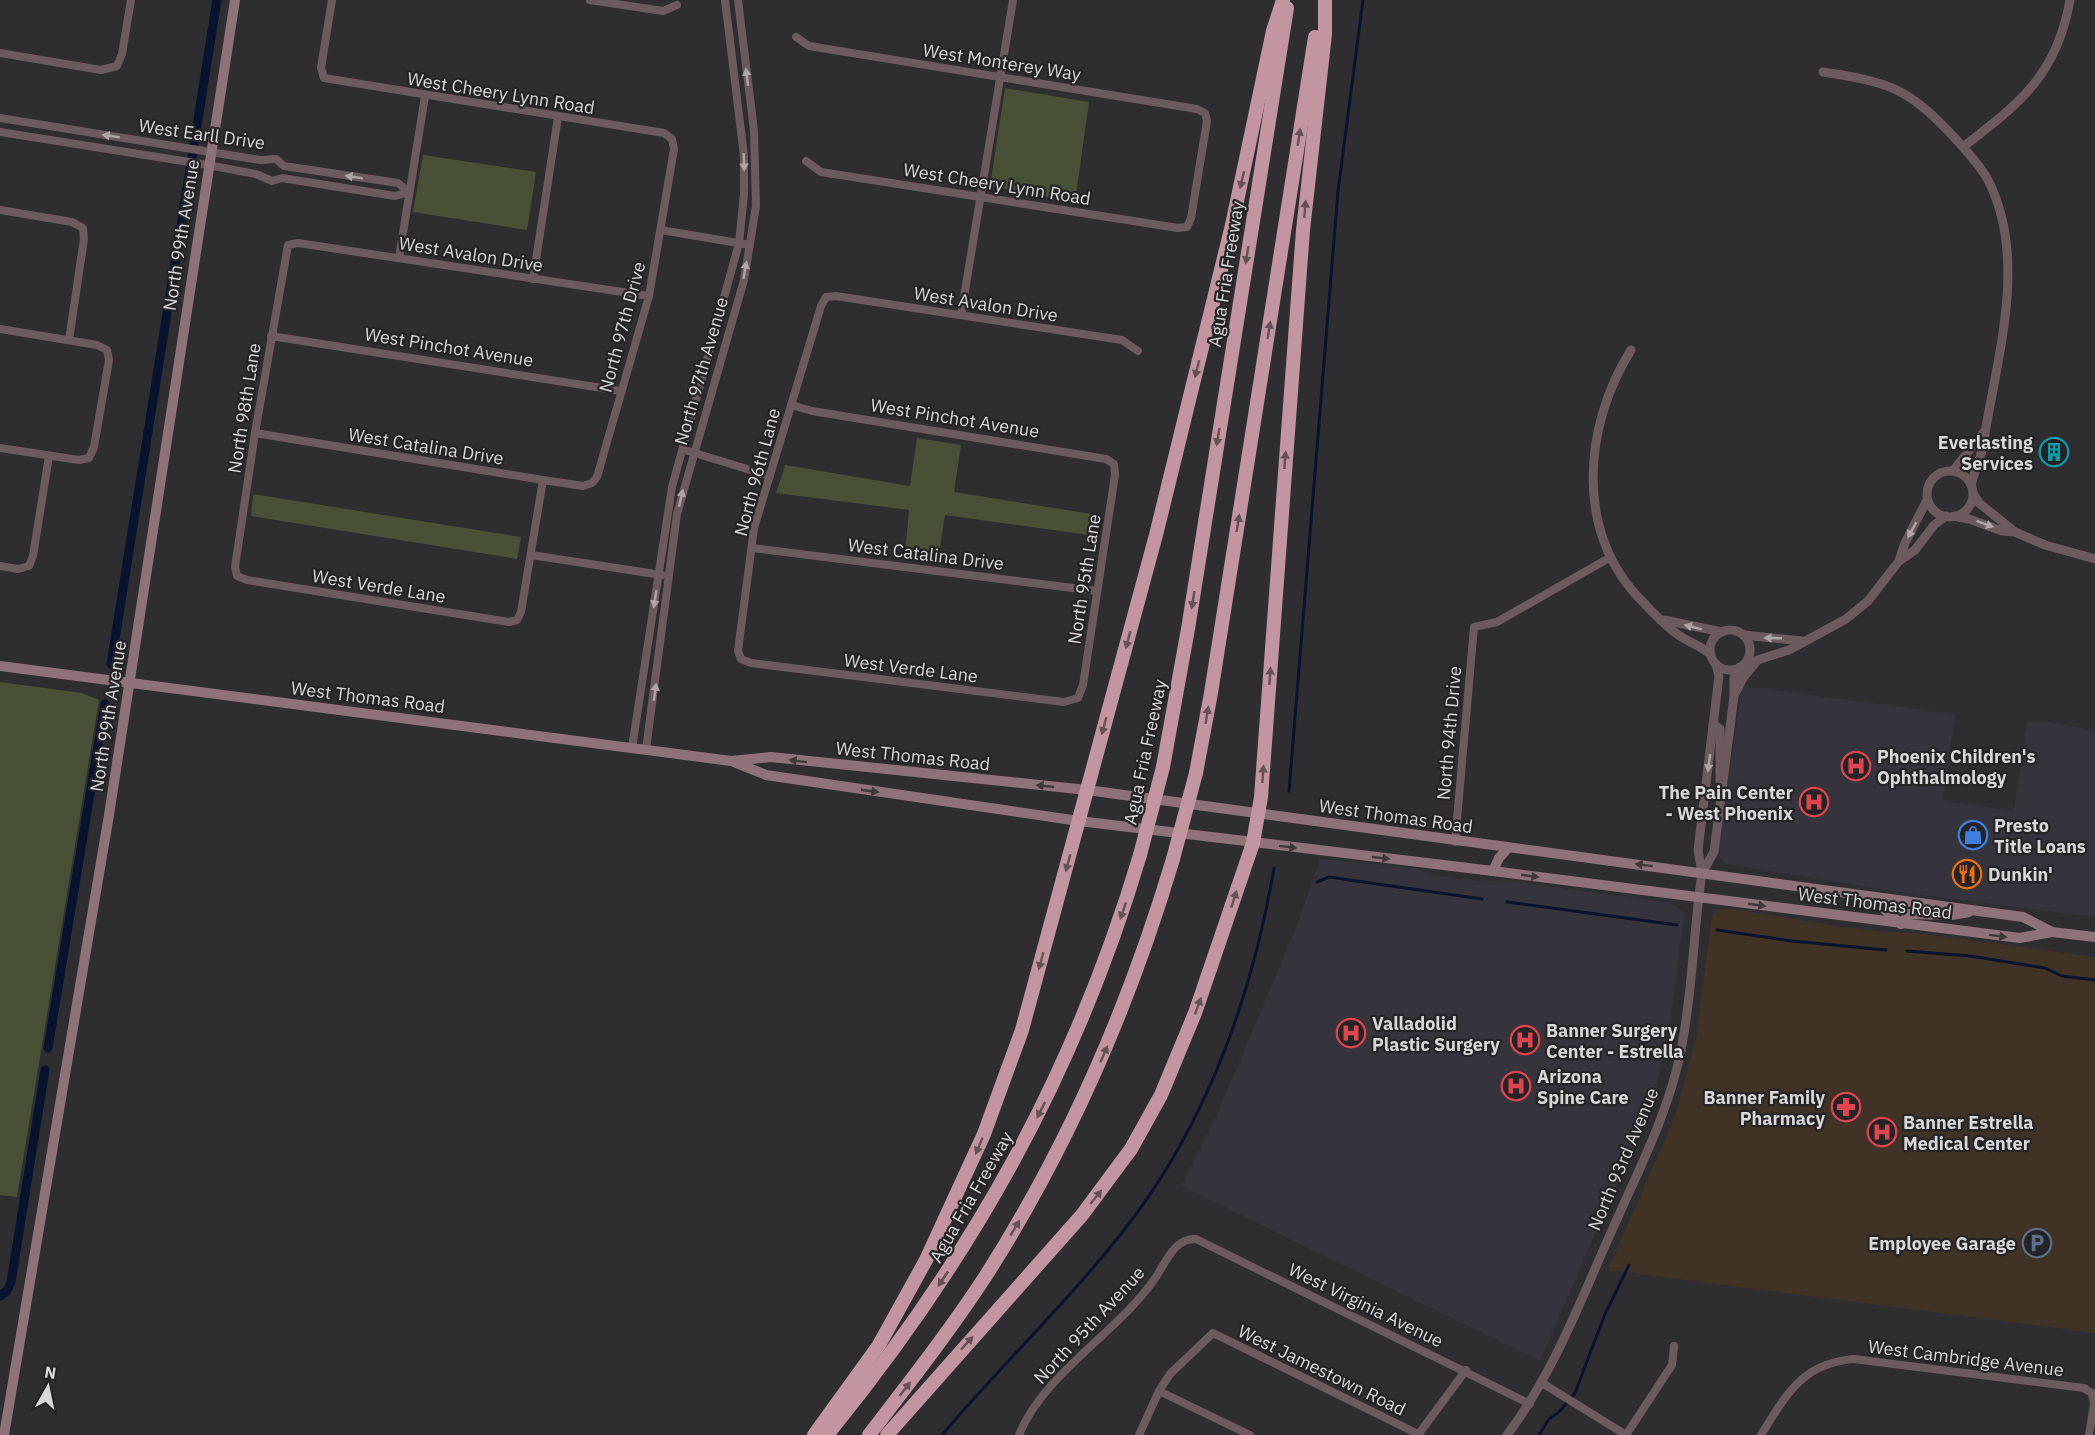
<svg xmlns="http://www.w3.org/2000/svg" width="2095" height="1435" font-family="'IBM Plex Sans',sans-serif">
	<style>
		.built { fill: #35333c }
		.medical { fill: #403325 }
		.green { fill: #485135 }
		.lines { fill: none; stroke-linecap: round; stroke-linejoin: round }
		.stream { stroke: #08132f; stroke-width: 3 }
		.canal { stroke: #08132f; stroke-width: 9 }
		.minor { stroke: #6d5a5e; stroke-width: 8 }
		.tertiary { stroke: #6d5a5e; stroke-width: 9 }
		.secondary { stroke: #8f7279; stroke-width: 10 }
		.motorway { stroke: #c295a0; stroke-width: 14 }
		.motorway-bridge { stroke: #c295a0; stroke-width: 14 }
		.oneway { fill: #ada5a8 }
		.oneway2 { fill: #635157 }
		.oneway3 { fill: #3f383b }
		.labels { text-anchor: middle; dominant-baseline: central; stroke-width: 4.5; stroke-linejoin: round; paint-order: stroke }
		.street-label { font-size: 18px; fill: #d8d7d9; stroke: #242426 }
		.poi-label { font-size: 18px; font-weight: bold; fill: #d8d7d9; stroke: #242426; text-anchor: start }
	</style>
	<rect width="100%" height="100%" fill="#2e2e30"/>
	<g class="built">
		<path d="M1742,686L1955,714L1943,801L2014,811L2027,722H2047L2095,730V917L1913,894L1727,864L1721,859L1718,848Z"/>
		<path d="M1320,859L1414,868L1432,875L1479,881L1518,882L1671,903L1684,913L1669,1034L1651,1105L1540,1361L1181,1186L1218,1112L1297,926Z"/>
	</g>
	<path class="medical" d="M1726,908L1842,927L1885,932L1917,933L2095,957V1333L1608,1270L1676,1114L1696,1038L1712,916L1715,911Z"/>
	<g class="green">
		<path d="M1005,88L1089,102L1075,202L990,186Z"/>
		<path d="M423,155L536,172L527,230L413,212Z"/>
		<path d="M917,438L961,445L954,492L1092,514L1089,535L945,515L938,560L905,555L909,510L776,493L785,465L910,486Z"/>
		<path d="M253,494L521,537L517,559L251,516Z"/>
		<path d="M0,682L82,693L99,700L17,1197L0,1195Z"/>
	</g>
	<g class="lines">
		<g class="stream">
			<path d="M1289,791L1338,191L1363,0"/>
			<path d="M1317,882L1329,877L1482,899"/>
			<path d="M1507,902L1677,925"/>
			<path d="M1717,930L1792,941L1886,950"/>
			<path d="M1907,951L1970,956L2045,968L2062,976L2095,980"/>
			<path d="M942,1435C1003,1363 1073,1297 1131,1221C1208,1119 1253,993 1274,868"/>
			<path d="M1539,1435L1549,1419L1559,1412L1575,1393L1605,1314L1629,1265"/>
		</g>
		<g class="canal">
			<path d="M111,664L217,0"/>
			<path d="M48,1048L105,704"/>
			<path d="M0,1296L7,1291L11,1282L45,1070"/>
		</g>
		<g class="minor">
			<path d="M590,0L663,11L677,5"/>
			<path d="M796,37L809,46L1197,109L1205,113L1207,121L1191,218L1187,227L1178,228L821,172L806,161"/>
			<path d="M0,53L101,70L117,66L122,54L131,0"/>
			<path d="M0,118L260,160L276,159L284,166L398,183L409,192"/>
			<path d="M0,132L208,165L256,174L272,181L282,178L395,196L409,192"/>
			<path d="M0,210L72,222L83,228L84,239L69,340"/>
			<path d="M661,230L750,245"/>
			<path d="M399,258L425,96"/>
			<path d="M533,279L558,117"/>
			<path d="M961,315L1013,0"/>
			<path d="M0,329L97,345L107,350L109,360L94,447L89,458L79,460L0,448"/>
			<path d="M271,336L621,391"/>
			<path d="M791,405L812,411L1106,459L1114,464L1115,475L1083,685L1078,698L1064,702L751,663L741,659L738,651L754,528L821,306L826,297L836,296L1122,340L1138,351"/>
			<path d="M255,433L543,480L583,486L592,483L597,477L649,296L674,149L672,139L664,133L324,78L321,68L332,0"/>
			<path d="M688,451L770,476"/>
			<path d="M543,480L521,612L517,620L509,622L247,580L237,576L235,567L255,433L288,245L298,243L649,296"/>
			<path d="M752,548L1097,591"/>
			<path d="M531,555L662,575"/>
			<path d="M0,566L18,569L29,566L33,556L49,456"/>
			<path d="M632,748L672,487L739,243L744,194V156L725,0"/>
			<path d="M646,749L677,514L744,280L756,206L754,131L738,0"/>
			<path d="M1455,842L1474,627L1497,622L1609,558"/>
			<path d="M1542,1383L1626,1435L1672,1365L1674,1346"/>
			<path d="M1159,1391L1250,1435"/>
			<path d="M1019,1435C1043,1374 1120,1331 1156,1277C1167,1260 1175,1238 1196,1239L1530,1404"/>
			<path d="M1139,1435L1159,1391L1170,1374L1213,1333L1418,1434"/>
			<path d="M1418,1435L1466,1370"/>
			<path d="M1761,1435C1786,1395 1802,1363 1854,1359L2084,1388L2092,1393L2094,1404L2089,1435"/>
		</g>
		<g class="tertiary">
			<path d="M1823,72C1888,82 1907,87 1953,136C1965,149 1981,166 1989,182C2029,263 1995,363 1983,446C1981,458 1974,472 1971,485"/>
			<path d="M1963,147C2020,103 2057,75 2070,0"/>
			<path d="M1631,350C1583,427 1574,534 1643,602C1653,613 1668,628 1680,636C1690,643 1702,646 1711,655"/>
			<path d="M1953,471L1983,433"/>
			<circle cx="1950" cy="494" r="23"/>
			<path d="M1973,493L1979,503L2015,532"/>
			<path d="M1954,516L1969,519L2002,531L2015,532L2045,545L2095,559"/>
			<path d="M1899,561L1905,543L1927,500"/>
			<path d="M1664,620L1722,632"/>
			<circle cx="1730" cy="650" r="20"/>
			<path d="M1744,635L1802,641"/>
			<path d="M1745,664L1789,650L1846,619L1868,601L1899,561L1915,550L1934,525L1946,516"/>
			<path d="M1735,694L1743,678L1757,661"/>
			<path d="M1713,724L1720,729V781"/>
			<path d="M1702,873L1714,852L1734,696V678L1740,667"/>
			<path d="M1507,1435C1554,1373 1581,1299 1613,1228C1638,1171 1669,1112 1681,1050C1693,992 1693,932 1702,873L1698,850L1719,676L1716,664"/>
		</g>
		<g class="secondary">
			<path d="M0,666L731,761L771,757L1087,790L2023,917L2052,932"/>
			<path d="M734,762L766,775L1079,821L1493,871L2020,938L2052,932L2095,937"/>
			<path d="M1493,871L1499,858L1508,848"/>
			<path d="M1862,898L1883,908L1901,924"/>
			<path d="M1901,924L1909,914L1952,915L1969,912"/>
			<path d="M4,1435L109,815L235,0"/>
		</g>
		<g class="motorway">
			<path d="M1163,767L1188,629L1287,8"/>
			<path d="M1196,773L1211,693L1315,37"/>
			<path d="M814,1435L879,1345L926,1260L984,1134L1022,1030L1156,535L1232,225L1273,31L1283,0"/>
			<path d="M827,1435C972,1257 1074,1076 1140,855"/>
			<path d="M869,1435C909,1383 949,1332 985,1277C1068,1147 1129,1007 1173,859"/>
			<path d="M887,1435L1082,1215L1131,1149L1161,1095L1195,1013L1253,843L1261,797L1303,230L1325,34V0"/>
		</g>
		<g class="motorway-bridge">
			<path d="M1140,855L1163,767"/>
			<path d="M1173,859L1196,773"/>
		</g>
	</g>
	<defs><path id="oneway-solid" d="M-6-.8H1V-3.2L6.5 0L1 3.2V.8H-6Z" transform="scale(1.5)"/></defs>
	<g class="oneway">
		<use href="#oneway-solid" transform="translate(747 77) rotate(-97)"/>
		<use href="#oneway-solid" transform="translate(111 136) rotate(-171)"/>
		<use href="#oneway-solid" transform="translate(744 162) rotate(88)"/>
		<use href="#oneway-solid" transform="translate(354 177) rotate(-171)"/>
		<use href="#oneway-solid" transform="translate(745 270) rotate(-80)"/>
		<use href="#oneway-solid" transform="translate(681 498) rotate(-77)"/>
		<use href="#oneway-solid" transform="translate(1985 524) rotate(20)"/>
		<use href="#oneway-solid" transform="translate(1912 530) rotate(119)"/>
		<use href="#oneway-solid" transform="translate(655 599) rotate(99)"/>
		<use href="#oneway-solid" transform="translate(1693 627) rotate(-165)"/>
		<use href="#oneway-solid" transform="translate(1773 638) rotate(-178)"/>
		<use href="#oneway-solid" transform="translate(655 692) rotate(-82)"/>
		<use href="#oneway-solid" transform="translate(1709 763) rotate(97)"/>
	</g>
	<g class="oneway2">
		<use href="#oneway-solid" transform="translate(1299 137) rotate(-81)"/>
		<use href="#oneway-solid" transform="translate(1242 180) rotate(103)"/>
		<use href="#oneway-solid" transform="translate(1305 209) rotate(-85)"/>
		<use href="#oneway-solid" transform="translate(1247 255) rotate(99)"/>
		<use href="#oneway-solid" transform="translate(1269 330) rotate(-81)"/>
		<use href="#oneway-solid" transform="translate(1197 369) rotate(104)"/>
		<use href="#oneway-solid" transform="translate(1218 437) rotate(99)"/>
		<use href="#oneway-solid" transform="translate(1285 460) rotate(-86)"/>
		<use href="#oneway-solid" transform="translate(1238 523) rotate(-81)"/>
		<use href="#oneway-solid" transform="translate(1193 600) rotate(99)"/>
		<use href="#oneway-solid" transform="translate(1128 640) rotate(105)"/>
		<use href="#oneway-solid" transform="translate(1270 676) rotate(-86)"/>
		<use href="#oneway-solid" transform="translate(1207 715) rotate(-81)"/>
		<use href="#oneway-solid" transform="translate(1104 726) rotate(105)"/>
		<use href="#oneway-solid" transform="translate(1263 774) rotate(-86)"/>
		<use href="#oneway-solid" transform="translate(1068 863) rotate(105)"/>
		<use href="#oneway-solid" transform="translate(1234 899) rotate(-72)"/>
		<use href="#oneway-solid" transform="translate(1123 911) rotate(109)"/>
		<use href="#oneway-solid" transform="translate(1041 961) rotate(105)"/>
		<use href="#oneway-solid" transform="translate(1198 1006) rotate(-70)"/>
		<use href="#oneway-solid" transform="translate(1104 1054) rotate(-66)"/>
		<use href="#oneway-solid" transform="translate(1041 1110) rotate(117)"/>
		<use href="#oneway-solid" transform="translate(979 1146) rotate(113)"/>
		<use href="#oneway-solid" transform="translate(1096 1197) rotate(-51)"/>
		<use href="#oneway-solid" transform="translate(1015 1228) rotate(-59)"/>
		<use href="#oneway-solid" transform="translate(943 1279) rotate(124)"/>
		<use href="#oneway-solid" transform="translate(967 1343) rotate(-48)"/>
		<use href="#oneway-solid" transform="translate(905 1389) rotate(-52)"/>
	</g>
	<g class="oneway3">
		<use href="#oneway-solid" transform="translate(798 761) rotate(-173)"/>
		<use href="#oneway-solid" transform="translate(1045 786) rotate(-174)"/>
		<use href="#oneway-solid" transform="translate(870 791) rotate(8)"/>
		<use href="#oneway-solid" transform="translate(1288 847) rotate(7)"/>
		<use href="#oneway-solid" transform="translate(1381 858) rotate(6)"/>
		<use href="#oneway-solid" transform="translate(1644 865) rotate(-173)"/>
		<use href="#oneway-solid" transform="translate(1530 876) rotate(8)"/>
		<use href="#oneway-solid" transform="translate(1757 905) rotate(8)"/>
		<use href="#oneway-solid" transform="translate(1998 936) rotate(7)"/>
	</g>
	<defs>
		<g id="building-ring" transform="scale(1.5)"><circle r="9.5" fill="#242426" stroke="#0f9aa8" stroke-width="1.5"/><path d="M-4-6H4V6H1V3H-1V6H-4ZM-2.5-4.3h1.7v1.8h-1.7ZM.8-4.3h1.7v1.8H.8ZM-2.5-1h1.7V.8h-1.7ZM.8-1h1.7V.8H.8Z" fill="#0f9aa8"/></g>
		<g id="hospital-ring" transform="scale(1.5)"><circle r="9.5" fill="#242426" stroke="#e0444e" stroke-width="1.5"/><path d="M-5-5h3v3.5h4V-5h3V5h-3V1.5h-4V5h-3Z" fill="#e0444e"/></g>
		<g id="shop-ring" transform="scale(1.5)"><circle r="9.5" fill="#242426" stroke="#3f7fe0" stroke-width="1.5"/><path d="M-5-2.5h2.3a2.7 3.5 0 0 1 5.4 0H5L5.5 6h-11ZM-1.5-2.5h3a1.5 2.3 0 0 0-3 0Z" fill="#3f7fe0"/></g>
		<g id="restaurant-ring" transform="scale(1.5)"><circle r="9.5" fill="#242426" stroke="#e8710a" stroke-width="1.5"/><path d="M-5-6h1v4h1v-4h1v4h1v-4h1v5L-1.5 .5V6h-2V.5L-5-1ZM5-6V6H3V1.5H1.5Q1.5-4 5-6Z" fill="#e8710a"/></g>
		<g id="pharmacy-ring" transform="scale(1.5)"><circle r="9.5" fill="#242426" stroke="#e0444e" stroke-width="1.5"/><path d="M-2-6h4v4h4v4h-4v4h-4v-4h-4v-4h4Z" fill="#e0444e"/></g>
		<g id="parking-ring" transform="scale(1.5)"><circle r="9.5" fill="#242426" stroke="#5c6f8a" stroke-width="1.5"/><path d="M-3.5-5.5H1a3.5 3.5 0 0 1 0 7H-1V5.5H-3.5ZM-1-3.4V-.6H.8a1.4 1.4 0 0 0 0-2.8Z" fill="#5c6f8a"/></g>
	</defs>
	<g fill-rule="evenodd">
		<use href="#building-ring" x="2054" y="452"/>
		<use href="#hospital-ring" x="1856" y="766"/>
		<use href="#hospital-ring" x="1814" y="802"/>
		<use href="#shop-ring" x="1973" y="835"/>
		<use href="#restaurant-ring" x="1967" y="874"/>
		<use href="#hospital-ring" x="1351" y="1033"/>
		<use href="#hospital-ring" x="1525" y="1040"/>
		<use href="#hospital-ring" x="1516" y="1086"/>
		<use href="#pharmacy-ring" x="1846" y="1107"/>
		<use href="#hospital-ring" x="1882" y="1132"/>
		<use href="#parking-ring" x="2037" y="1243"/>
	</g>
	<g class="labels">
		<g class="street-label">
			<text transform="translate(1002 62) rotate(9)">West Monterey Way</text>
			<text transform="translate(501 93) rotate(9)">West Cheery Lynn Road</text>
			<text transform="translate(202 134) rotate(8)">West Earll Drive</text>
			<text transform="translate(997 184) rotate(9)">West Cheery Lynn Road</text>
			<text transform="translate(181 235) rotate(-81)">North 99th Avenue</text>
			<text transform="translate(471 254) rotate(9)">West Avalon Drive</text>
			<text transform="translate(1226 274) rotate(-81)">Agua Fria Freeway</text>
			<text transform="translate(986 304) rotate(9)">West Avalon Drive</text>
			<text transform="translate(622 327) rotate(-75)">North 97th Drive</text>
			<text transform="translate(449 347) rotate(9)">West Pinchot Avenue</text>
			<text transform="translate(701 371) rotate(-74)">North 97th Avenue</text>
			<text transform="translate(244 408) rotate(-81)">North 98th Lane</text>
			<text transform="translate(955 418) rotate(9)">West Pinchot Avenue</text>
			<text transform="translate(426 446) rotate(9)">West Catalina Drive</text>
			<text transform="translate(757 472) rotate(-75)">North 96th Lane</text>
			<text transform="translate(926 554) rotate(7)">West Catalina Drive</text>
			<text transform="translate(1084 579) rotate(-81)">North 95th Lane</text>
			<text transform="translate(379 586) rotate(9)">West Verde Lane</text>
			<text transform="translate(911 668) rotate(7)">West Verde Lane</text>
			<text transform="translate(368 697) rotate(7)">West Thomas Road</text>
			<text transform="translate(108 716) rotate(-81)">North 99th Avenue</text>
			<text transform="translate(1449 733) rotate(-85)">North 94th Drive</text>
			<text transform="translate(1145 752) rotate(-78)">Agua Fria Freeway</text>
			<text transform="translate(913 756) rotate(6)">West Thomas Road</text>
			<text transform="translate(1396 816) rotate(8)">West Thomas Road</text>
			<text transform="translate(1875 903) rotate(7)">West Thomas Road</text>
			<text transform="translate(1623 1159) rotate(-67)">North 93rd Avenue</text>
			<text transform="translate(971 1197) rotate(-60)">Agua Fria Freeway</text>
			<text transform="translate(1366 1305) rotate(26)">West Virginia Avenue</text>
			<text transform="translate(1089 1325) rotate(-47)">North 95th Avenue</text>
			<text transform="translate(1966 1358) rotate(7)">West Cambridge Avenue</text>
			<text transform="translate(1322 1370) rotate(26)">West Jamestown Road</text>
		</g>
		<g class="poi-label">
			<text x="2033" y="442" text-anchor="end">Everlasting<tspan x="2033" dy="21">Services</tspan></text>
			<text x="1877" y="756">Phoenix Children's<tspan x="1877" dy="21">Ophthalmology</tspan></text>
			<text x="1793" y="792" text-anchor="end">The Pain Center<tspan x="1793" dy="21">- West Phoenix</tspan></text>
			<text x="1994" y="825">Presto<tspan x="1994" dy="21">Title Loans</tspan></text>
			<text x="1988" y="874">Dunkin'</text>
			<text x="1372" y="1023">Valladolid<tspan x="1372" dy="21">Plastic Surgery</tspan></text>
			<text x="1546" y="1030">Banner Surgery<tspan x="1546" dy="21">Center - Estrella</tspan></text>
			<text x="1537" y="1076">Arizona<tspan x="1537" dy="21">Spine Care</tspan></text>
			<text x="1825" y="1097" text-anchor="end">Banner Family<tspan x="1825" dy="21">Pharmacy</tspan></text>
			<text x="1903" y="1122">Banner Estrella<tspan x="1903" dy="21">Medical Center</tspan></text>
			<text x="2016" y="1243" text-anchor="end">Employee Garage</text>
		</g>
	</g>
	<g transform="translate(48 1387) rotate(9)" stroke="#242426" stroke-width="4.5" paint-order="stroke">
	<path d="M0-4.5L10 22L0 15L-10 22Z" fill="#d8d7d9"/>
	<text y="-9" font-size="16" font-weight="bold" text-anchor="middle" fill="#d8d7d9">N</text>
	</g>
</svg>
